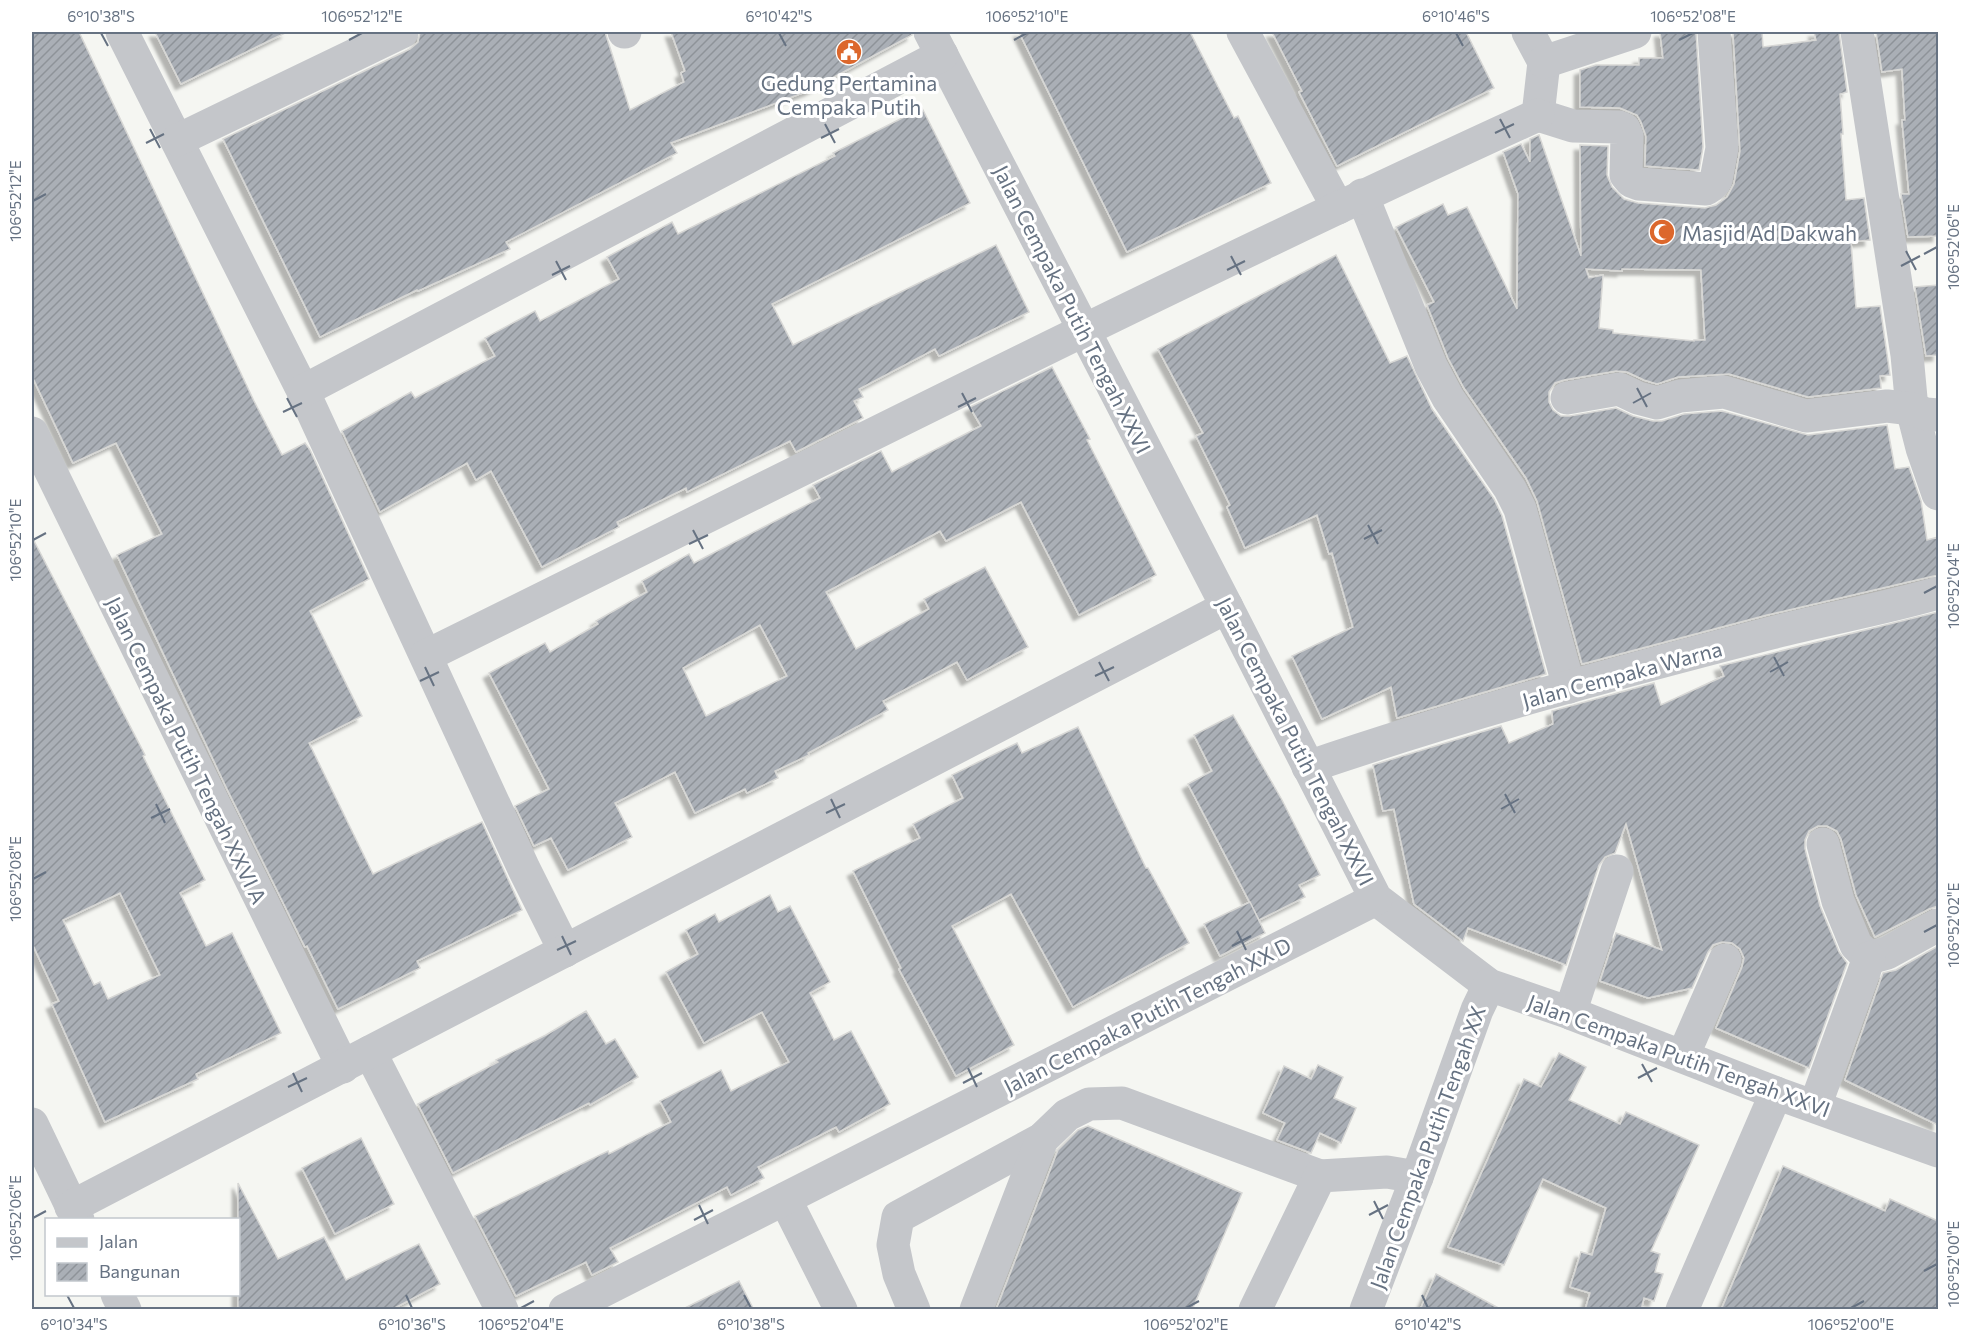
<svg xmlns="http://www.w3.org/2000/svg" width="1970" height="1341" font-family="Commissioner,sans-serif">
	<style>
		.building { fill: url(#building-hatch); stroke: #d7d7d5; stroke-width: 1.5; fill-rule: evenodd; filter: url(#shadow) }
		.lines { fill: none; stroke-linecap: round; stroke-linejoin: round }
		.minor { stroke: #c4c6ca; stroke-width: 33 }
		.ticks { fill: none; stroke: #667282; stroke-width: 2 }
		.labels { text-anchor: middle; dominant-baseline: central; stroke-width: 6; stroke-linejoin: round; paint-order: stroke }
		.poi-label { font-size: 21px; fill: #667282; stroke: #fff }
		.street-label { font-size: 21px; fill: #667282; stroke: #fff }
		.neatline { fill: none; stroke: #667282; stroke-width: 2 }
		.ticks-label { font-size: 15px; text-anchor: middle; fill: #667282 }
	</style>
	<defs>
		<pattern id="building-hatch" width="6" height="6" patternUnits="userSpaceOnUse" patternTransform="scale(1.5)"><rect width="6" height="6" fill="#aaafb6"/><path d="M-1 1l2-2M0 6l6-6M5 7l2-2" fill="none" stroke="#8e9399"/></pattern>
		<filter id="shadow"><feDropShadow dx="-5.5" dy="5.5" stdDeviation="1.5" flood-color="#0004"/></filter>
	</defs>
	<rect width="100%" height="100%" fill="#f5f6f2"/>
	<g class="building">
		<path d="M32,32H79L254,401L282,455L305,443L310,450L369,579L310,611L362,716L309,743L373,874L482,822L522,910L417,961L420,968L338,1009L307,946L305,947L227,789L117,555L162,534L116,443L73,463L32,376Z"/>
		<path d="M155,32H287L181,84Z"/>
		<path d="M420,32H605L630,110L684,82L681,73L685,71L671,32H911L912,35L810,90L671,143L677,153L506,242L510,249L418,291L417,290L320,337L223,139L410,49L418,42Z"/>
		<path d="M1019,32H1190L1234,118L1238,116L1271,183L1127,252Z"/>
		<path d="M1272,32H1466L1494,88L1337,166L1299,92L1302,91Z"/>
		<path d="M1660,32H1696L1703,147L1699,170L1645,166L1646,136L1641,122L1637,115L1620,108L1580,107V70L1596,65H1639V58H1663Z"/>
		<path d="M1733,32H1762L1763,47L1816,40L1814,32H1839L1847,92L1840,94L1843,134H1841L1846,200L1864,198L1870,240L1851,242L1856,308L1880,306L1890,375L1880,376L1881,388L1808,397L1729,374L1678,377L1657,384L1644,380L1627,372L1616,371L1564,380L1555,383L1549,392V402L1553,410L1561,416H1570L1616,408L1633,416L1653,421H1662L1684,414L1722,411L1808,435L1887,425L1895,469L1909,467L1921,501L1927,540L1938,537V575L1767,615L1582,664L1537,501L1526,478L1464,388L1448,358L1427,305L1434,302L1396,227L1443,204L1448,215L1467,207L1517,309L1518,194L1503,152L1521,144L1530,162V139L1539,135L1581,256L1580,145L1608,146L1607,175L1612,187L1624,199L1638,203L1705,208L1716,205L1727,197L1734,184L1740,151ZM1586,269L1622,271V269L1701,270L1705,340H1694V341L1613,333V330L1599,328L1603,275L1589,278Z"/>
		<path d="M1876,32H1938V236L1908,237L1901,194H1909L1902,120H1905L1902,69L1882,72Z"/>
		<path d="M922,108L970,203L772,304L793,345L996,245L1029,312L939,356L935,349L859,389L863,397L854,401L863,418L796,452L790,441L687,492L686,488L617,522L619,527L542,567L491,471L476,480L467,463L380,512L342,431L411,392L415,398L495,356L485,338L535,311L540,321L619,279L607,257L672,222L678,234L835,156L833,153Z"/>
		<path d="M1336,255L1390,363L1407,356L1432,409L1494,499L1502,516L1546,674L1397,718L1391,687L1322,719L1292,656L1353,627L1332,553L1329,554L1317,515L1245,548L1227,507L1230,505L1196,436L1203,433L1158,349Z"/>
		<path d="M1938,285V355L1926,356L1915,287Z"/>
		<path d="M1052,367L1090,439L1087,440L1156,575L1079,615L1021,502L946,541L940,531L826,592L856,649L929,609L924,599L985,567L1028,647L967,680L957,662L883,701L888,710L808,753L809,755L775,771L778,778L747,793L745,789L695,813L675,772L615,803L632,837L568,870L551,838L534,846L515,806L549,789L489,673L545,643L550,652L598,624L596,621L647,592L642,581L689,554L694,563L820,498L813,485L881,451L892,472L981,426L970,407ZM760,625L787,676L706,716L683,668Z"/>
		<path d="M32,537L145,755L143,756L205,880L180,893L206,946L232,933L281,1033L196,1074L198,1079L105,1122L52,1004L59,1001L32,943ZM120,893L160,975L108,999L100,982L94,985L63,920Z"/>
		<path d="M1938,612V906L1929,909L1875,937L1856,895L1841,839L1837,831L1827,826H1818L1809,831L1805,840V849L1820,906L1839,952L1847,963L1809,1068L1716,1028L1742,967L1744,958L1740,949L1732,943L1722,942L1713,945L1708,952L1692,988L1648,998L1600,981L1616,933L1662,950L1626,824L1615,853L1605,857L1599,865L1566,965L1468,928L1463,941L1414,904L1394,809L1383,811L1373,765L1501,726L1509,743L1553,724L1552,711L1654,683L1661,705L1724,676L1720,666Z"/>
		<path d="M1233,715L1282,800L1320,875L1299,885L1305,897L1259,920L1188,784L1212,771L1194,735Z"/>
		<path d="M1078,727L1146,868H1148L1189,943L1073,1007L1011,894L952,926L1014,1045L956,1076L899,969L901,968L853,871L920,838L913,824L963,798L952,775L1017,743L1022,753Z"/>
		<path d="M770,895L778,912L790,906L830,982L810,993L834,1040L851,1031L890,1104L839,1132L836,1127L758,1167L764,1178L731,1195L727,1187L610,1248L618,1262L592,1275L586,1262L516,1296L475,1216L608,1151L609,1154L671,1122L660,1101L721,1070L731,1091L789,1062L762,1012L704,1043L666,972L698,954L686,930L715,914L719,922Z"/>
		<path d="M1250,902L1265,933L1220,956L1204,924Z"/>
		<path d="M1938,946V1125L1845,1080L1883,973L1896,970Z"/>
		<path d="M586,1011L606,1044L615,1039L638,1077L590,1105L589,1103L453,1173L418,1104L498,1062L496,1060L546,1035Z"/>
		<path d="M1559,1053L1586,1067L1569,1100L1620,1124L1626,1112L1699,1145L1651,1251L1660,1254L1655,1272L1663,1274L1654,1301L1644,1298L1641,1310H1585L1590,1293L1570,1287L1581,1252L1592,1255L1606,1208L1543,1179L1504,1265L1448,1247L1524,1079L1541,1087Z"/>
		<path d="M1318,1065L1343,1077L1334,1098L1356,1108L1341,1143L1320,1133L1311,1153L1277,1140L1285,1123L1263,1113L1284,1066L1311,1079Z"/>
		<path d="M1088,1126L1242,1193L1192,1310H996L1058,1150L1078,1130Z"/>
		<path d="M361,1138L394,1204L335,1234L302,1168Z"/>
		<path d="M1783,1166L1885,1211L1890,1199L1938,1221V1310H1721Z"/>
		<path d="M238,1183L278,1259L324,1237L346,1280L419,1244L440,1284L391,1310H238Z"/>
		<path d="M1436,1274L1502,1310H1420Z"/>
		<path d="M739,1281L754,1310H681Z"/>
	</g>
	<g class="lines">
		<g class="minor">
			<path d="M122,32L303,391L524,869L565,951"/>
			<path d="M624,32H625"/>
			<path d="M930,32L1227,607L1376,899L1489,985L1570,1013L1776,1093L1938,1151"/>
			<path d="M1243,32L1338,208"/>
			<path d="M1528,32L1544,62L1538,115"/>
			<path d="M1857,32L1907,355L1912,409L1922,448L1938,494"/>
			<path d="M1544,62L1635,32"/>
			<path d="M1538,115L1573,126L1619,127L1624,129L1627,136L1626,175L1631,181L1639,184L1706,189L1712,185L1716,180L1722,148L1714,32"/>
			<path d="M178,140L402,32"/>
			<path d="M1362,195L1431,366L1448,398L1510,489L1520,509L1569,687"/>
			<path d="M303,391L942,55"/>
			<path d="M1567,398L1619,389L1638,398L1657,403L1680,396L1724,392L1806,416L1887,406L1912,409L1926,414L1938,415"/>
			<path d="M32,433L343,1067"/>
			<path d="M426,656C795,474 1163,286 1538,115"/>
			<path d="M1308,767C1460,715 1615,673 1771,633C1826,619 1883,609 1938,593"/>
			<path d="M1823,844L1838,901L1856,945L1869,958"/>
			<path d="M1869,958L1887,953L1938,925"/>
			<path d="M1570,1013L1617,871"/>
			<path d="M370,1052L502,1310"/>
			<path d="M1683,1056L1725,960"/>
			<path d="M1815,1106L1869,958"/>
			<path d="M32,1124L78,1220"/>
			<path d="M785,1199L841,1310"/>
			<path d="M71,1207L1227,607"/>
			<path d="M117,1294L125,1310"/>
			<path d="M565,1310L1376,899"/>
			<path d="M914,1310L899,1274L893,1245L898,1217L1042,1139L1067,1115L1089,1104L1122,1103L1320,1176"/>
			<path d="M976,1310L1042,1139"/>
			<path d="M1255,1310L1320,1176L1387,1172L1417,1177"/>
			<path d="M1366,1310L1417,1177L1477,1010L1489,985"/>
			<path d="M1682,1310L1776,1093"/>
		</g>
	</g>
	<path class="ticks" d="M101,33L108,46M779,33L786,46M1456,33L1463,46M349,40L362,33M1014,40L1027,33M1679,40L1693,33M1500,119L1510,138M825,124L835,143M150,129L160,148M1495,133L1514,124M821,138L839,129M146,143L164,134M33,201L46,194M1906,251L1916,270M1924,254L1937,247M1231,256L1241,275M556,261L566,280M1901,266L1920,256M1227,270L1245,261M552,275L570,266M1637,388L1647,407M962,393L972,412M287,398L297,417M1633,403L1651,393M958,407L976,398M283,412L302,403M1368,525L1378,544M693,530L703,549M1364,539L1382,530M33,540L46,533M689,544L708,535M1924,593L1937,586M1774,657L1784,676M1099,662L1109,681M425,667L434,686M1770,672L1788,662M1095,676L1114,667M420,681L439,672M1505,794L1515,813M831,799L840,818M156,804L165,823M1501,809L1519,799M826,813L845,804M151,818L170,809M33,879L46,872M1237,931L1246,950M1924,932L1937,925M562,936L571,955M1232,946L1251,936M557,950L576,941M1642,1064L1652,1082M968,1068L977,1087M293,1073L302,1092M1638,1078L1657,1068M963,1083L982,1073M288,1087L307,1078M1374,1201L1383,1219M699,1205L708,1224M1369,1215L1388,1205M33,1218L46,1211M694,1220L713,1210M1924,1271L1937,1264M67,1295L74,1308M406,1295L412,1308M744,1295L751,1308M1422,1295L1428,1308M521,1308L534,1301M1186,1308L1199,1301M1851,1308L1864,1301"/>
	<defs>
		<g id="civic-disc" transform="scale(1.35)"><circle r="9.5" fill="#dc672c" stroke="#fff"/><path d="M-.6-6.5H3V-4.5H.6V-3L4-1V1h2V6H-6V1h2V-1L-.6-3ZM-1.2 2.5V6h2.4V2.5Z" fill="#fff"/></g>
		<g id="mosque-disc" transform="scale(1.35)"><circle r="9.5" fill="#dc672c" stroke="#fff"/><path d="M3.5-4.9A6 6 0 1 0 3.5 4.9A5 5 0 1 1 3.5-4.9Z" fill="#fff"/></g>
	</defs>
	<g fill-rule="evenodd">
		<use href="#civic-disc" x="849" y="52"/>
		<use href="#mosque-disc" x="1662" y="232"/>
	</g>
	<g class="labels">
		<g class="poi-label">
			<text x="849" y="82">Gedung Pertamina<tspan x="849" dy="24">Cempaka Putih</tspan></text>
			<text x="1682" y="232" text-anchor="start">Masjid Ad Dakwah</text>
		</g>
		<g class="street-label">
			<text transform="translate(1073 309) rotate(63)">Jalan Cempaka Putih Tengah XXVI</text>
			<text transform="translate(1622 674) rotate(-15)">Jalan Cempaka Warna</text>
			<text transform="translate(1296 741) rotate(63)">Jalan Cempaka Putih Tengah XXVI</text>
			<text transform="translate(187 750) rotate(64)">Jalan Cempaka Putih Tengah XXVI A</text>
			<text transform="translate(1147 1015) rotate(-27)">Jalan Cempaka Putih Tengah XX D</text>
			<text transform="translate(1679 1055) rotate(20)">Jalan Cempaka Putih Tengah XXVI</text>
			<text transform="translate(1427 1147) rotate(-70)">Jalan Cempaka Putih Tengah XX</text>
		</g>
	</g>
	<rect width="1970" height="1341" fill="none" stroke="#ffffff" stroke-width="66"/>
	<rect x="45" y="1218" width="195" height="78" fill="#ffffff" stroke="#c2c7cd" stroke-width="1.5"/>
	<rect x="57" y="1238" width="30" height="9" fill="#c4c6ca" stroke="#c2c7cd" stroke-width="1.5"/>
	<text x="99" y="1248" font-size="18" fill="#667282">Jalan</text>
	<rect x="57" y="1263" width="30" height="18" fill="url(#building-hatch)" stroke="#c2c7cd" stroke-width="1.5"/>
	<text x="99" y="1278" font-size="18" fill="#667282">Bangunan</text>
	<rect x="33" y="33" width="1904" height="1275" class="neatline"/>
	<g class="ticks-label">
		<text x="101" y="22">6°10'38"S</text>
		<text x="362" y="22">106°52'12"E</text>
		<text x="779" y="22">6°10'42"S</text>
		<text x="1027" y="22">106°52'10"E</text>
		<text x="1456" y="22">6°10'46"S</text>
		<text x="1693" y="22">106°52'08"E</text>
		<text transform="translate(16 201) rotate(-90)" y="5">106°52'12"E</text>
		<text transform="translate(1954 247) rotate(-90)" y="5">106°52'06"E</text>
		<text transform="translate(16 540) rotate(-90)" y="5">106°52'10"E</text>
		<text transform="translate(1954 586) rotate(-90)" y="5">106°52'04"E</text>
		<text transform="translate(16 879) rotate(-90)" y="5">106°52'08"E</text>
		<text transform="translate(1954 925) rotate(-90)" y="5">106°52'02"E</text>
		<text transform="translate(16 1218) rotate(-90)" y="5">106°52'06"E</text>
		<text transform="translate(1954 1264) rotate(-90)" y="5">106°52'00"E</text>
		<text x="74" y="1330">6°10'34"S</text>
		<text x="412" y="1330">6°10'36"S</text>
		<text x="521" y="1330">106°52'04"E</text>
		<text x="751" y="1330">6°10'38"S</text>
		<text x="1186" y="1330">106°52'02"E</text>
		<text x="1428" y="1330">6°10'42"S</text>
		<text x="1851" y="1330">106°52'00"E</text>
	</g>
</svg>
